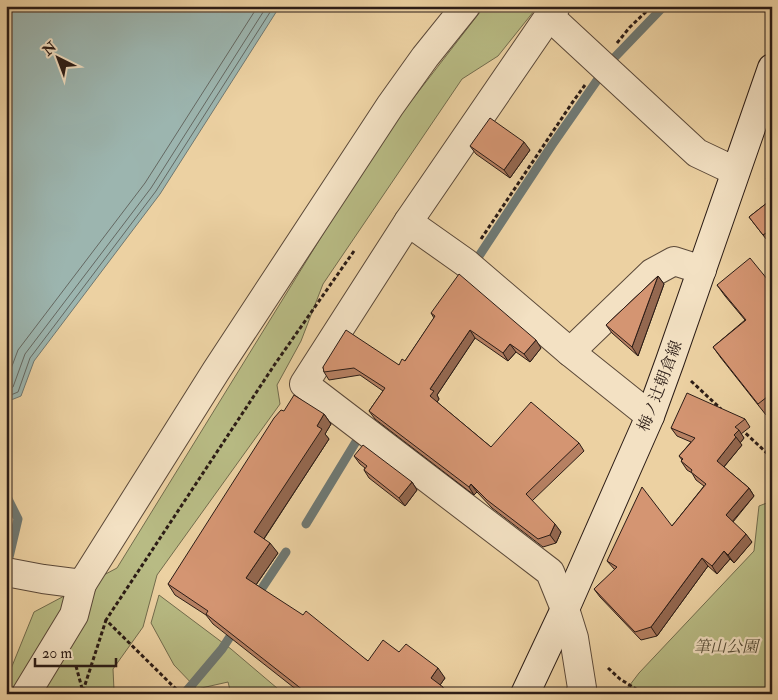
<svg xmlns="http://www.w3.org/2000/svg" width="778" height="700" font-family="'IM FELL Double Pica','Noto Serif JP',serif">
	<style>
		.green { fill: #b8bb84; stroke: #726c4d }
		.water { fill: #9cb5af; stroke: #6f7872 }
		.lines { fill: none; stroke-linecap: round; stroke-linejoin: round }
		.shore { stroke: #646862; stroke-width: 1 }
		.stream { stroke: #6f7872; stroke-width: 9 }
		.minor-casing { stroke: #5b4939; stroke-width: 30 }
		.tertiary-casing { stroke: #5b4939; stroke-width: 30 }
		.secondary-casing { stroke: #2b1c16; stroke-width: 30 }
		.path { stroke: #2b1c16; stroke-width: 3; stroke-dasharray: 4 2.5; stroke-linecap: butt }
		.minor { stroke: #f3e1c3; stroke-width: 28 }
		.tertiary { stroke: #f3e1c3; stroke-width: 28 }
		.secondary { stroke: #f3e1c3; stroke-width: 28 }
		.wall { fill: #b68062; stroke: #2b1c16 }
		.shaded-wall { fill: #946850; stroke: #2b1c16 }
		.building { fill: #d49572; stroke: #2b1c16 }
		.labels { text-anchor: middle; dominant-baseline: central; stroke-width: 4.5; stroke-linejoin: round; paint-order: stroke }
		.street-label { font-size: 16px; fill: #2b1c16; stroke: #f3e1c3 }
		.park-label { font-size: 16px; font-style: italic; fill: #554c37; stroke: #f3e1c3 }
	</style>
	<rect width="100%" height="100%" fill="#ecd1a2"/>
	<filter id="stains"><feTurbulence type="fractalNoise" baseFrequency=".004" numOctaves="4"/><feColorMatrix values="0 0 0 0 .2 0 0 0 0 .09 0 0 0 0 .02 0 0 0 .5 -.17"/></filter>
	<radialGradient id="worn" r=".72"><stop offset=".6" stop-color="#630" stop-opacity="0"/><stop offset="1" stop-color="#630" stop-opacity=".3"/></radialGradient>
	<g class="green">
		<path d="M479,6H538L498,56L462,79L323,284L301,341L277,385L280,404L157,575L143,627L113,669L114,690L118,694H6V681L34,612L117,568L381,140L480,12Z"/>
		<path d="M772,501V694H623L639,673L754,551L759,506Z"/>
		<path d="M159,595L231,649L284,694H231L228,682L197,689L174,665L151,623Z"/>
	</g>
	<path class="water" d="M6,6H280L160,194L34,361L21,396L6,402Z"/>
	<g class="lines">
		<g class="shore">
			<path d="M6,382L18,350L145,183L258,6"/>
			<path d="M6,390L13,387L25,354L151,188L267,6"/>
			<path d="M6,397L18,392L30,358L156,191L274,6"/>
		</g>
		<g class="stream">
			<path d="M614,58L664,6"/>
			<path d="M477,259L552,145L598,79"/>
			<path d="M6,495L18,519L6,570"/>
			<path d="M306,524L357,440"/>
			<path d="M256,597L286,552"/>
			<path d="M184,694L222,649L235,629"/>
		</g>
		<g class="minor-casing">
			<g id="minor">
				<path d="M556,6L408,222L304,384L550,572L565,609"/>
				<path d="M549,16L697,153L735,171"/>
				<path d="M408,222L466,263L570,352L650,416"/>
				<path d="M570,352L652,273L674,261L702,270"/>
				<path d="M6,572L43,579L82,584L216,371L390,106L425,57L466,6"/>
				<path d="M26,694L74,615L82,584"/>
			</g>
		</g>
		<g class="tertiary-casing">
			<path id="tertiary" d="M565,609L574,638L582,688L580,694"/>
		</g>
		<g class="secondary-casing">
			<path id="secondary" d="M525,694L565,609L650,416L670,361L772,68"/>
		</g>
		<g class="path">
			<path d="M617,43L630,27L652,6"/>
			<path d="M481,239L572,103L585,85"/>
			<path d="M691,381L721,409"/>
			<path d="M741,429L769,455"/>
			<path d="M76,666L83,692"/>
			<path d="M608,668L620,679L644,694"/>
			<path d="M83,691L106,620"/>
			<path d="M181,694L106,620L275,364L354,251"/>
		</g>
		<use href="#minor" class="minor"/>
		<use href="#tertiary" class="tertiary"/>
		<use href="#secondary" class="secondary"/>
	</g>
	<g class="wall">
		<path d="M470,146L530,150L510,178L476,154Z"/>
		<path d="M772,199V242L770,244L749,217Z"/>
		<path d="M658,276L664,284L638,356L612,333L606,325Z"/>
		<path d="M717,285H772V410L766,415L721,358L713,347L745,320L725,296Z"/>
		<path d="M431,313L541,348L530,362L516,352L508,361L475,338L437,395L439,399L437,402L491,447L579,443L584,451L532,501L561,532L556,543L543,547L492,508L477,492L474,495L375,419L369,411L383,391L360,375L329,380L324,372L323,367L399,365L405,361L434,318Z"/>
		<path d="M324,414L331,424L325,434L329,439L264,539L278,553L256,585L368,661L399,652L445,678L440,685L448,694H302L213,624L206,615L175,595L168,584Z"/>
		<path d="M745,419L750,427L741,434L744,438L740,443L742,445L724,467L749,488L754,496L733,522L752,542L734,563L730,559L717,574L708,566L657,636L641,640L600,597L594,589L615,570L607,561L672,526L704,486L696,480L692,473L687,470L681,461L682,460L679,456L691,442L677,436L671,428Z"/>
		<path d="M354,456L412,482L417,490L405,506L369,478L364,470L365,468L360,464Z"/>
	</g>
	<g class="shaded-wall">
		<path d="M524,142L530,150L510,178L504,170Z"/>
		<path d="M658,276L664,284L638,356L632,347Z"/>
		<path d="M470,330L475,338L437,395L439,399L436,404L430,396V389Z"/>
		<path d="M536,340L541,348L530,362L524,354Z"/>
		<path d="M510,344L516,352L508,361L503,353Z"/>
		<path d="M324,414L331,424L325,434L329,439L261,543L254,532Z"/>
		<path d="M739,430L744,438L740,443L734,435Z"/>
		<path d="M736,437L742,445L722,469L717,461Z"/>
		<path d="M412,482L417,490L405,506L399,498Z"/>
		<path d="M471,484L477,492L474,495L469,487Z"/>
		<path d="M749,488L754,496L731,523L726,515Z"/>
		<path d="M555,524L561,532L556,543L550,535Z"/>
		<path d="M746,534L752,542L734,563L728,555Z"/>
		<path d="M270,543L278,553L253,589L246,578Z"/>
		<path d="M724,551L730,559L717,574L712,566Z"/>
		<path d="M702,558L708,566L657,636L651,627Z"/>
		<path d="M438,668L445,678L438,688L431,678Z"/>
		<path d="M443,687L448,694H439Z"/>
	</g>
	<g class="building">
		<path d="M490,118L524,142L504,170L470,146Z"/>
		<path d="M772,174V185L766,178Z"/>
		<path d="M772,199V229L763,235L749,217Z"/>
		<path d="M750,258L772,285V393L758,404L713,347L746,320L717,285Z"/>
		<path d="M459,274L536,340L524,354L510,344L503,353L470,330L430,389L434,391L430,396L491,447L531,402L579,443L526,494L555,524L550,535L538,539L487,500L471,484L469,487L369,411L385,388L354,368L324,372L323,367L346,330L399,365L402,359L405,361L435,316L431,313Z"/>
		<path d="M658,276L632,347L606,325Z"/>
		<path d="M687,393L745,419L735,427L739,430L734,435L736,437L717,461L749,488L726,515L746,534L728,555L724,551L712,566L702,558L651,627L635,632L594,589L617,567L607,561L642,487L672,526L706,484L691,472L692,470L681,461L683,459L679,456L695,438L671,428Z"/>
		<path d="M294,395L324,414L317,426L322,429L254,532L270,543L246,578L303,615L306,611L368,661L383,640L399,652L406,644L438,668L431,678L443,687L439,694H308L206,614L208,611L168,584L274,418L281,410L284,411Z"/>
		<path d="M363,445L412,482L399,498L364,470L367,466L354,456Z"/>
	</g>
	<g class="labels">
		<g class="street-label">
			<text transform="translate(660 386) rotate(-69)">梅ノ辻朝倉線</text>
		</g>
		<g class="park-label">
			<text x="726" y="647">筆山公園</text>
		</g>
	</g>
	<rect width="778" height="700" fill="none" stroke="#ecd1a2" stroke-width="25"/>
	<rect x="8" y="8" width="763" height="685" fill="none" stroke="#2b1c16" stroke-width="2.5"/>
	<rect x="12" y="12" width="753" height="675" fill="none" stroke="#2b1c16"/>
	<g transform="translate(58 58) rotate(318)" stroke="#f3e1c3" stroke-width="4" paint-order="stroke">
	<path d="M0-4L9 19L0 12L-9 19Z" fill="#2b1c16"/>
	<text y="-8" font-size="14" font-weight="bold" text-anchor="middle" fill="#2b1c16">N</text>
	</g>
	<path d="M35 658v8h81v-8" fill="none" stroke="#2b1c16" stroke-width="2.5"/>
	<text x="42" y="658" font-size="15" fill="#2b1c16" stroke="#f3e1c3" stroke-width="4" paint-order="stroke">20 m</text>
	<rect width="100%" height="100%" filter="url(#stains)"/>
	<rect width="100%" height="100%" fill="url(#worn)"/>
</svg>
